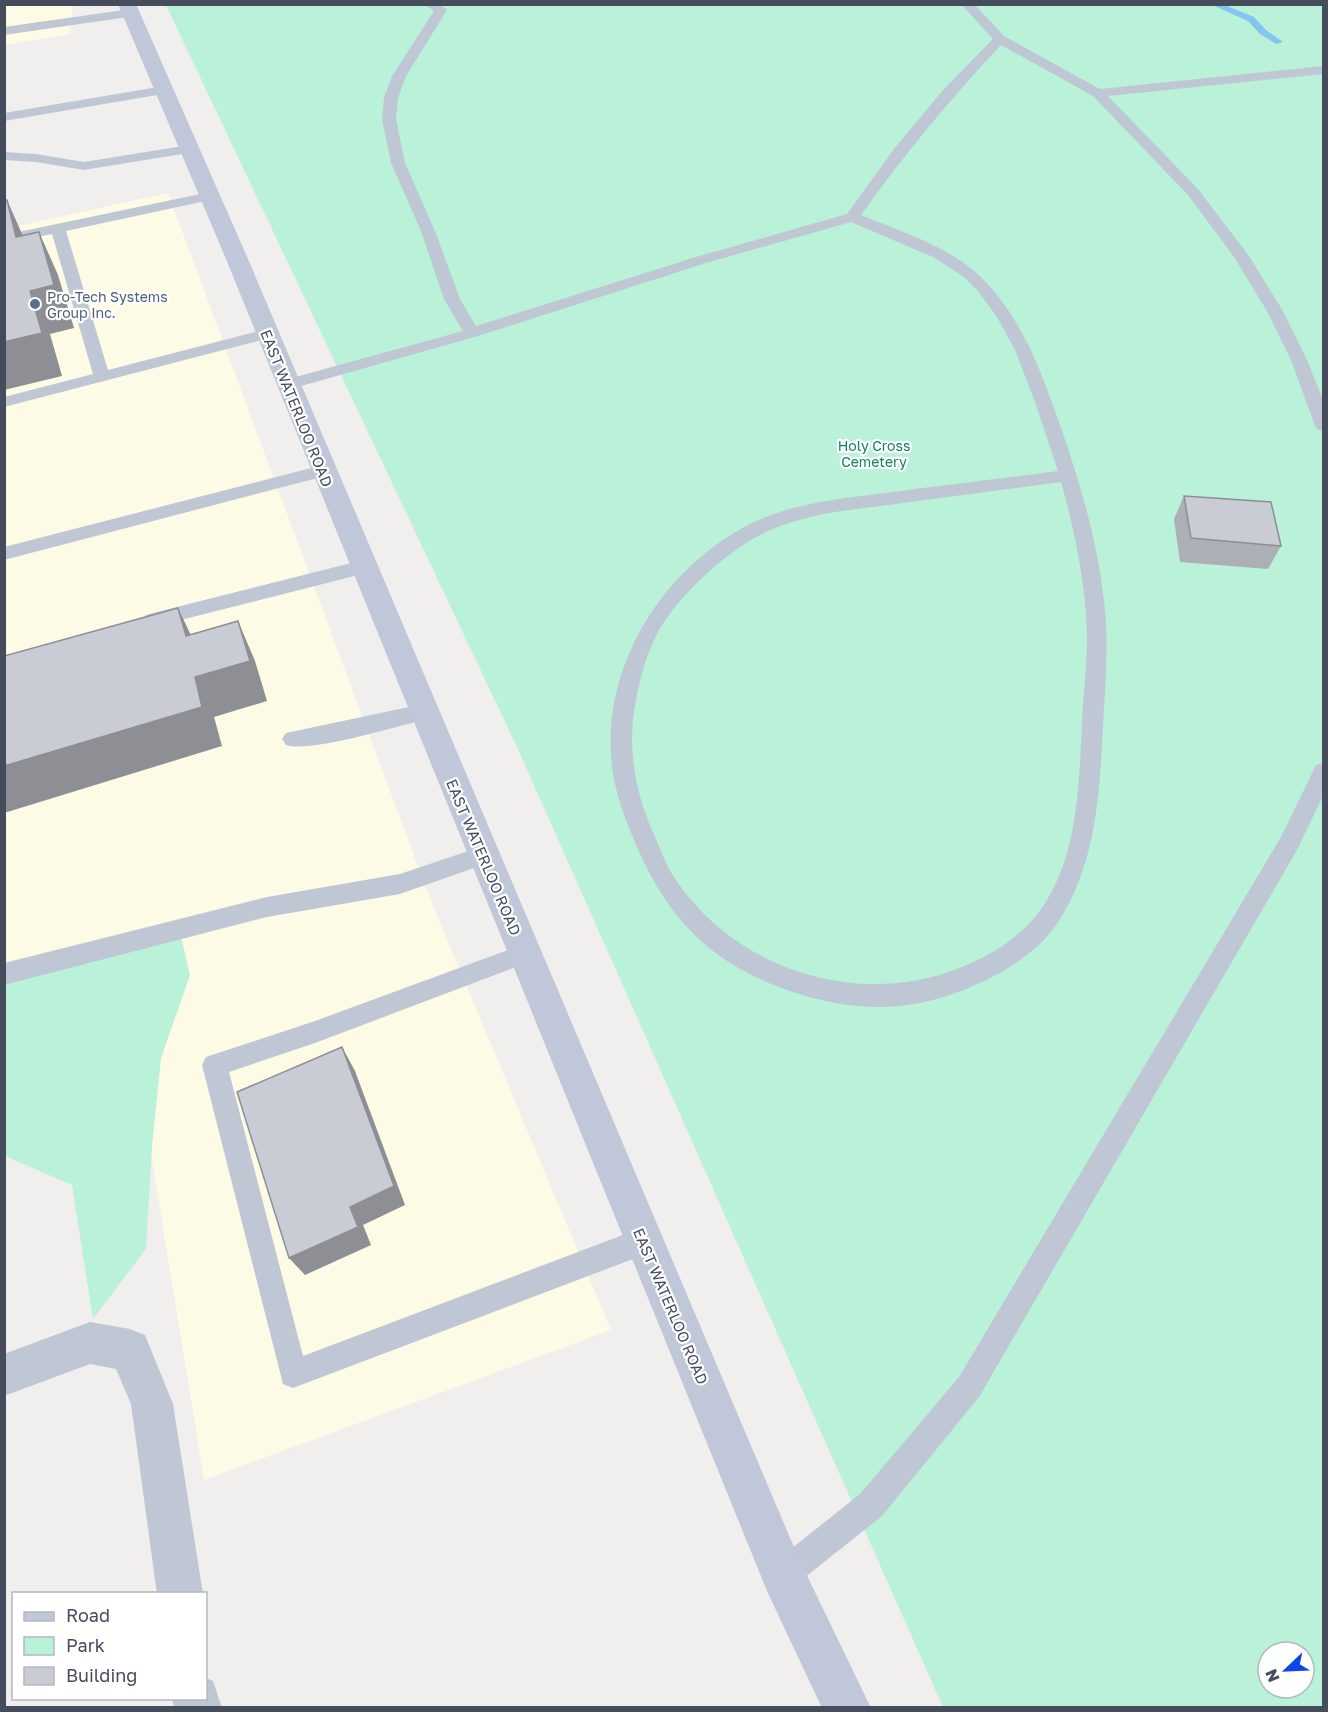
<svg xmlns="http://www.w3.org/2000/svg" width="1328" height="1712" font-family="'Golos Text',sans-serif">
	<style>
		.commercial { fill: #fdfae6 }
		.green { fill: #b9f1d9; fill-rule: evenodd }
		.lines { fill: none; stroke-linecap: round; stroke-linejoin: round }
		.stream { fill: #84c6f1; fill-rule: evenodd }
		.service { fill: #c0c7d4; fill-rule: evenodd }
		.minor { fill: #c0c7d4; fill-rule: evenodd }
		.secondary { fill: #bfc7d8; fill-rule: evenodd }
		.wall { fill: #adafb6 }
		.shaded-wall { fill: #8d8f94 }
		.building { fill: #c9ccd4; stroke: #8d8f94; stroke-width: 1.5 }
		.service-dot { fill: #5c6f8a; stroke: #fff; stroke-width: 2 }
		.labels { text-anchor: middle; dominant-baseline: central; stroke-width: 4.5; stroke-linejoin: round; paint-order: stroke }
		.far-service-label { font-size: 14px; fill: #4e5e75; stroke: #fff; text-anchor: start }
		.far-park-label { font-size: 14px; fill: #11825f; stroke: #fff }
		.street-label { font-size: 15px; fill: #454d5d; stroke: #fff }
	</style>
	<rect width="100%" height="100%" fill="#f1eeee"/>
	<g class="commercial">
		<path d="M5,5H73L70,34L5,45Z"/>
		<path d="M168,193L429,896L611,1330L204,1480L137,1068L5,975L4,229Z"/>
	</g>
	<g class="green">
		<path d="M166,5H1323V1707H943L517,747ZM1268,1652H1304V1688H1268Z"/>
		<path d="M181,936L190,975L161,1058L152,1146L146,1249L93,1319L72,1185L5,1156L4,975Z"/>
	</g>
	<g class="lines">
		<path class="stream" d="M1210,4H1222L1254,17L1266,30L1283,42L1276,44L1260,34L1248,21Z"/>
		<g class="service">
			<path d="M423,4H439L447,10L406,76L398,98L396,119L405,163L435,231L460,299L476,326L696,257L847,214L894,149L944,89L993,39L961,4H974L1004,36L1100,89L1324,66V74L1108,96L1198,189L1249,256L1283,311L1307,360L1324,402V431L1318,430L1315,426L1291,360L1267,311L1234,257L1188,195L1093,96L1001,45C950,99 904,155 861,215C907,234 959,249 992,289C1026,328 1043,377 1060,425C1082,488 1101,553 1106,622C1108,662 1104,703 1102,744C1099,807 1092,875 1054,928C1025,967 961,996 914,1004C873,1011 832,1005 793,992C709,964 665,917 632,835C623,813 615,791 612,767C601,671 657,577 739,530C783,504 837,499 886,493C943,485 1001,479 1058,471L1035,402L1015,350L997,317L977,290L964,277L933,257L851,222L706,263L478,336L287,390L281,389L279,385L281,381L463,331L444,299L421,231L391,163L382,119L384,98L392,76L434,11ZM1061,482C1075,532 1086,585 1087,637C1087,666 1083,695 1082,724C1079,781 1078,850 1047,900C1027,933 996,953 962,967C861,1009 737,971 676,880C665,865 660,847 652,830C634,788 627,745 636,700C640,677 647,653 658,632C678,596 728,549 766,532C805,514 847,510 889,505C946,497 1004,490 1061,482Z"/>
			<path d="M131,9L137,13L135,16L4,35V27Z"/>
			<path d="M164,86L171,90L169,93L4,121V113Z"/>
			<path d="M189,145L196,149L194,152L84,170L36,162L4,160V152L36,154L84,162Z"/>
			<path d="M210,192L217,196L215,199L66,231L108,370L267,329L275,334L273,337L4,407V397L93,374L52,234L4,244V235Z"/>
			<path d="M323,465L329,467L332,471L329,475L4,560V547Z"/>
			<path d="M363,560L370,562L372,567L370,572L153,627L146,625L143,620L146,615L153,613Z"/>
			<path d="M423,704L430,706L433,712L430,718L423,720C394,727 310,753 286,745L282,739L286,733Z"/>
			<path d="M1324,763V794L1297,850L979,1397L882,1516L794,1586L783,1591L772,1586L767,1575L772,1564L860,1494L959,1377L1281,837L1316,765Z"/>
			<path d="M483,846L491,848L494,855L491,862L400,894L267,917L4,985V963L267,897L400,874Z"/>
			<path d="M524,944L532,947L536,954L532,961L315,1043L229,1072L303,1356L644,1227L654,1231L658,1241L654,1251L293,1388L283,1384L202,1065L206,1057L315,1021Z"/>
		</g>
		<g class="minor">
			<path d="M90,1322L130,1329L145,1335L173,1404L203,1594H157L131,1404L116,1369L90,1364L4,1396V1354Z"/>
			<path d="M206,1678L213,1681L222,1708H174L172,1698H206Z"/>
		</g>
		<path class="secondary" d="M118,4H136L248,259L799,1559L871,1708H822L767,1591L226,259Z"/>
	</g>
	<path class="wall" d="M1184,496L1281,546L1268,569L1180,562L1174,519Z"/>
	<g class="shaded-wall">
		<path d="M7,200L26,243L16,237Z"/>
		<path d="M39,232L58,275L74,328L50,334L62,376L4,390V342L30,291Z"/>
		<path d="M178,608L197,648L238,621L255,661L267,701L214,717L222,746L4,813V766L195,677L186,636Z"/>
		<path d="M342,1047L355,1071L405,1205L363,1225L371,1245L305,1275L289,1258L350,1207Z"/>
	</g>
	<g class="building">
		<path d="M7,200L16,237L39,232L54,285L30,291L42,333L4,342V201Z"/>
		<path d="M1184,496L1271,502L1281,546L1191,538Z"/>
		<path d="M178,608L186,636L238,621L250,661L195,677L202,707L4,766V656Z"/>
		<path d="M342,1047L394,1186L350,1207L358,1227L289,1258L237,1092Z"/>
	</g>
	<circle class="service-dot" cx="35" cy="304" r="6"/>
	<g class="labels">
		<g class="far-service-label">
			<text x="47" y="296">Pro-Tech Systems<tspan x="47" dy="16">Group Inc.</tspan></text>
		</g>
		<g class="far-park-label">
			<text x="874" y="445">Holy Cross<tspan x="874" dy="16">Cemetery</tspan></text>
		</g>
		<g class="street-label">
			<text transform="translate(297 408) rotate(68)">EAST WATERLOO ROAD</text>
			<text transform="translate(484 857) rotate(67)">EAST WATERLOO ROAD</text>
			<text transform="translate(671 1306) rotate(67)">EAST WATERLOO ROAD</text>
		</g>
	</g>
	<rect width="1328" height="1712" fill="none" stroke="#454d5d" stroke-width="12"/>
	<rect x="12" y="1592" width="195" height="108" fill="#ffffff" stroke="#b5b8be" stroke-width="1.5"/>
	<rect x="24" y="1612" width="30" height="9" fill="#bfc7d8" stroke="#b5b8be" stroke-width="1.5"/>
	<text x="66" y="1622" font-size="18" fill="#454d5d">Road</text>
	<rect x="24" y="1637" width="30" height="18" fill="#b9f1d9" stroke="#b5b8be" stroke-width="1.5"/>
	<text x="66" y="1652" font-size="18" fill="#454d5d">Park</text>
	<rect x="24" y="1667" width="30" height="18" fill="#c9ccd4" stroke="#b5b8be" stroke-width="1.5"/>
	<text x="66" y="1682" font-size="18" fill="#454d5d">Building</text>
	<g transform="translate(1286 1670) rotate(247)"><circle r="28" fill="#ffffff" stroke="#b5b8be" stroke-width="1.5"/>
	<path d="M0-4.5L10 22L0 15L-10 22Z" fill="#0e45ea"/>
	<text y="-9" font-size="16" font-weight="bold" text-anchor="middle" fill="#454d5d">N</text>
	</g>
</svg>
